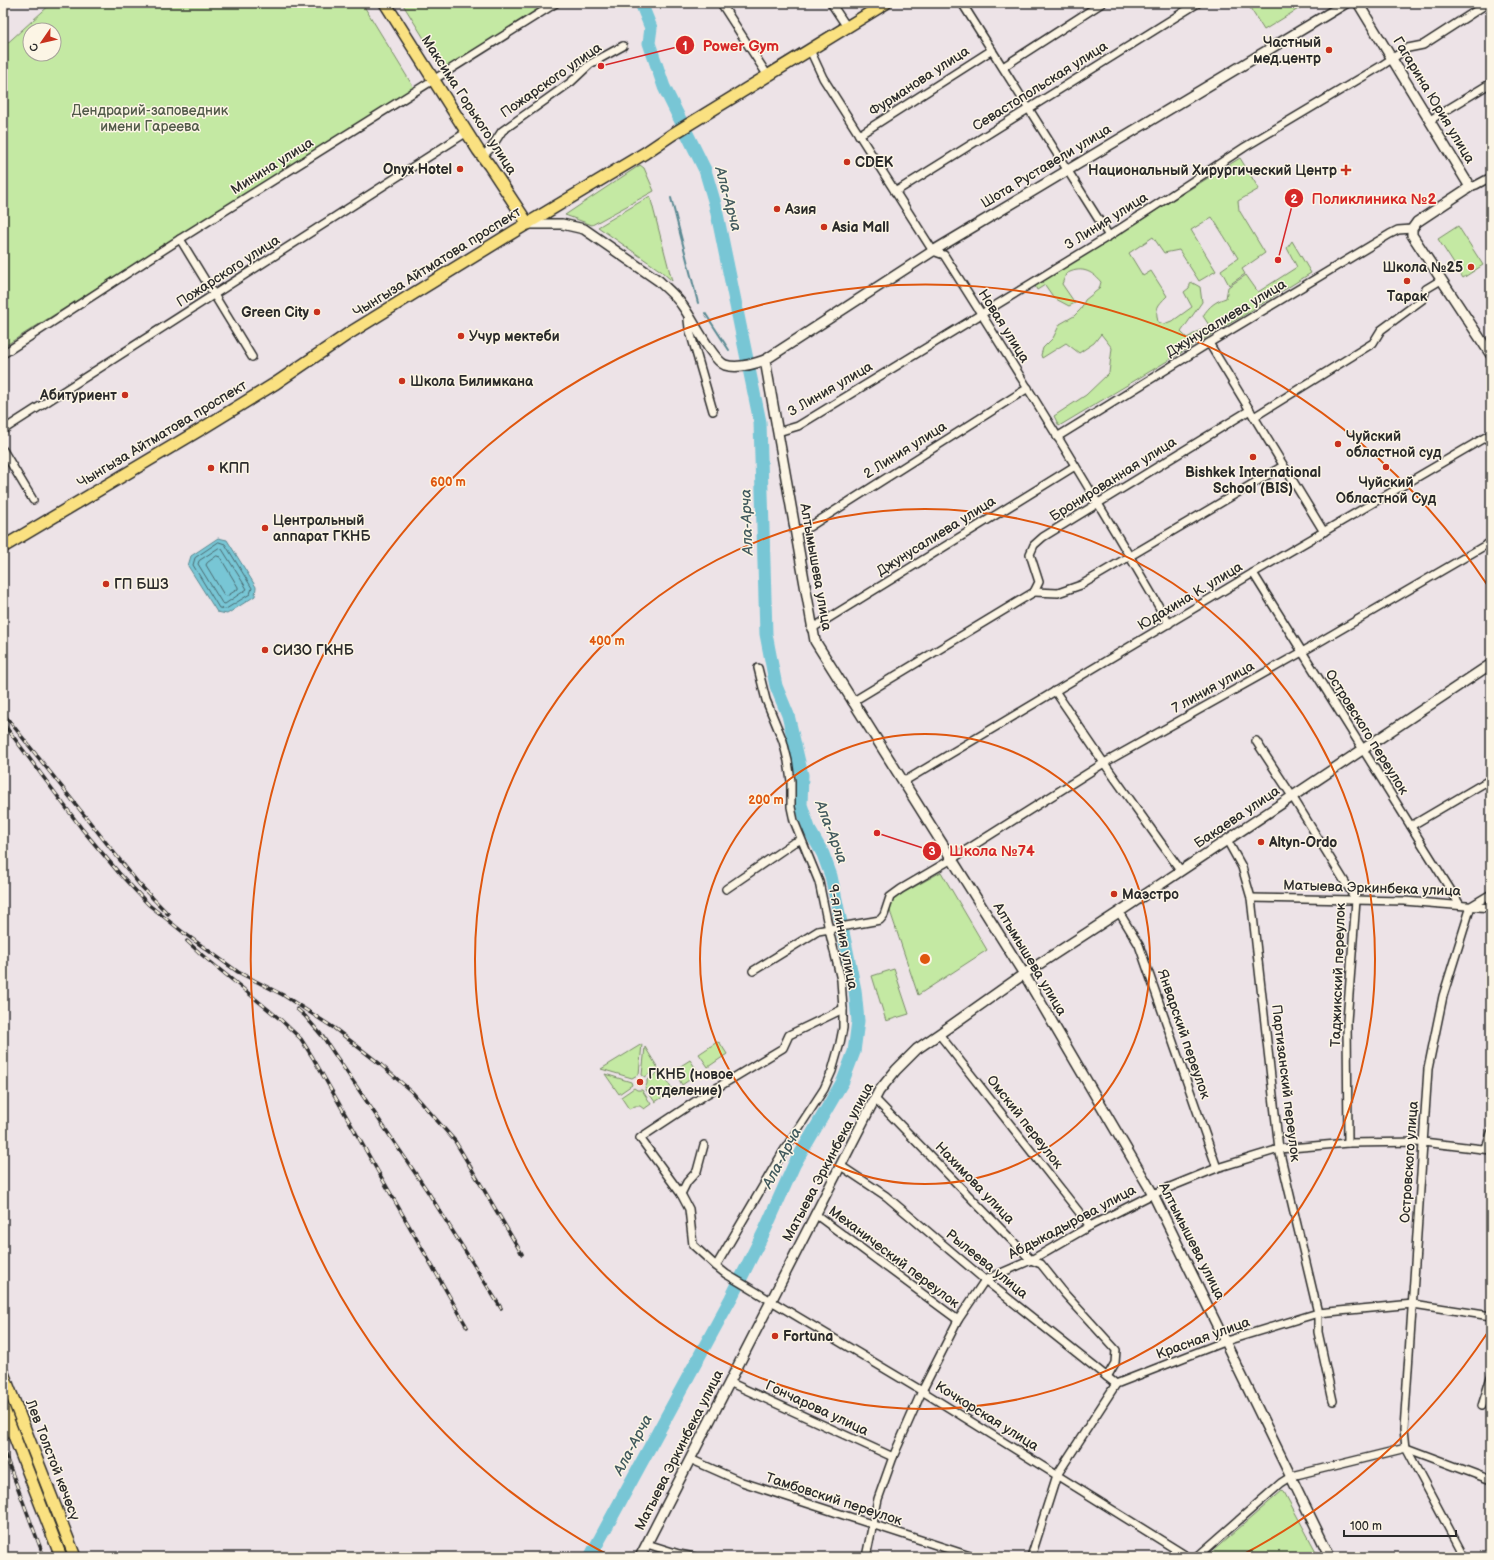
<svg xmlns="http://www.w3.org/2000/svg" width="1494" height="1560" font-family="'Balsamiq Sans',sans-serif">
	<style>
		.green { fill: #c4e9a3; stroke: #788a67; fill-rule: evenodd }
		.water { fill: #78c6d5; stroke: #598891 }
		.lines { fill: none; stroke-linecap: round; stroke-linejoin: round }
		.shore { stroke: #4a696f; stroke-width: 1 }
		.stream { stroke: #598891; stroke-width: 2 }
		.river { stroke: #78c6d5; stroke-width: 13 }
		.street-casing { stroke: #2b2b2b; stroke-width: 10 }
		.secondary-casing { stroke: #2b2b2b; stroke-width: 12 }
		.primary-casing { stroke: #2b2b2b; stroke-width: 14 }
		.street { stroke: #fcf5e5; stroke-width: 7 }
		.secondary { stroke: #fcf5e5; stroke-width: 9 }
		.primary { stroke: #fae181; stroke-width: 11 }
		.rail-casing { stroke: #2b2b2b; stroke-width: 3.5 }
		.rail { stroke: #fcf5e5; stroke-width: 2; stroke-dasharray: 6; stroke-linecap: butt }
		.ring { fill: none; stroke: #df570e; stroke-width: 2 }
		.poi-dot { fill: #c8321e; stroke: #fcf5e5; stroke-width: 1.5 }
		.labels { text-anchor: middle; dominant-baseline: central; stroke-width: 3; stroke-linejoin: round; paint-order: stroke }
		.poi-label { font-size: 14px; font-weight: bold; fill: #2b2b2b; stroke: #fcf5e5; text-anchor: start }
		.street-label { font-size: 14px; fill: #2b2b2b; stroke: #fcf5e5 }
		.park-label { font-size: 14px; fill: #515a49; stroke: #fcf5e5 }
		.water-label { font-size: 15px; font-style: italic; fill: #425a5e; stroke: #fcf5e5 }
		.centre { fill: #df570e; stroke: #fcf5e5; stroke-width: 2 }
		.ring-label { font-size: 12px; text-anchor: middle; font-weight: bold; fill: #df570e; stroke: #fcf5e5; stroke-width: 3; stroke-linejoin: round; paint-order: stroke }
		.leader { fill: none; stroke: #d62828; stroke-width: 1.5 }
		.callout-dot { fill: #d62828; stroke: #fcf5e5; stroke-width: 1.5 }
		.mark-label { font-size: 12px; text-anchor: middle; font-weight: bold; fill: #fff }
		.callout-label { font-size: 15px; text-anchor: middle; font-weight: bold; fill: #d62828; stroke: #fcf5e5; stroke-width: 3; stroke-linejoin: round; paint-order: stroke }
	</style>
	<rect width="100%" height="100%" fill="#ede3e7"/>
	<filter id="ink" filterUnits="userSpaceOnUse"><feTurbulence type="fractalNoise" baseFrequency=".025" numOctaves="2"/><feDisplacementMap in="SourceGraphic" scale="8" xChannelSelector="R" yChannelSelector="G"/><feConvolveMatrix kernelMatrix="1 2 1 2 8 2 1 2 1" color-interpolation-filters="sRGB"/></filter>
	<g filter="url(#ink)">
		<g class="green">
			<path d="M52,3H362L414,88L3,347V47ZM30,30H54V54H30Z"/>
			<path d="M402,3H549L443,69Z"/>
			<path d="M1247,3H1308L1264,30Z"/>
			<path d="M1240,158L1259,189L1238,201L1239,210L1265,253L1242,269L1245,274L1229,285L1221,270L1238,258L1212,217L1191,230L1216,271L1199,281L1179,250L1164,253L1153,237L1129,253L1143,276L1151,271L1167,296C1157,306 1155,308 1158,322L1164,324L1174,320L1192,307L1184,292L1189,288L1191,282L1200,287L1202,302L1181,332L1187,338L1209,325L1203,316C1209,306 1216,301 1226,298L1228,287L1246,275L1258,292L1297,267L1287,248L1292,241L1311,273L1249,312L1059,426L1054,416L1086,395L1109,373L1112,348L1101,334L1094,343L1079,353L1066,343L1042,358L1041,355L1043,348L1053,338L1060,324L1074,316L1081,309L1085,300L1099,289L1101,282C1091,270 1080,266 1066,274L1062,284L1075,303L1069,306L1054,298L1045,285L1037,290L1035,286Z"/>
			<path d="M640,165L644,168L654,191L592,225L565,215Z"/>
			<path d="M650,196L672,281L661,271L598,227Z"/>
			<path d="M1458,226L1483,265L1463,278L1438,239Z"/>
			<path d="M941,872L987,950L918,995L887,902Z"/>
			<path d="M894,969L909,1014L886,1021L872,976Z"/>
			<path d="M717,1042L720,1043L727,1054L708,1067L699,1054Z"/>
			<path d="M642,1044L639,1074L632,1078L601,1069Z"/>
			<path d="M645,1047L658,1068L645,1077L642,1075Z"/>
			<path d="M690,1060L699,1073L682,1085L675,1072L676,1069Z"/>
			<path d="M660,1071L672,1089V1091L655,1102L645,1088L647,1084V1080Z"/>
			<path d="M605,1074L631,1082L632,1085L619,1094Z"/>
			<path d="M634,1088L637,1090H642L651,1104L644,1109L640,1106H635L629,1109L621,1097Z"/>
			<path d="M1283,1490L1319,1557H1206Z"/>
		</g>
		<path class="water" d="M218,538L227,540L256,587L255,596L227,614L217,612L188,566L191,556Z"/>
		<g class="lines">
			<g class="shore">
				<path d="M219,542L225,544L252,588L250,594L226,609L219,608L193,565L195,558Z"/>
				<path d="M219,548L222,549L247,589L225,604L222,603L198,564L199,561Z"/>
				<path d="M217,556L220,557L238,587V589L227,596L224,595L206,565L207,563Z"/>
			</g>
			<g class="stream">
				<path d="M671,198L698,303"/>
				<path d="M705,313L729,350"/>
			</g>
			<path class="river" d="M590,1557L731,1298L765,1230L794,1165L843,1081L854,1052L858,1021L855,990L847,951L831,876L823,854L810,831L801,805L802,775L788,715L776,686L766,634L760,422L715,204L705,170L664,87L649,43L651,28L641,3"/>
			<g class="street-casing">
				<g id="street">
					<path d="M721,3L768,76"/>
					<path d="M831,3L847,27"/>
					<path d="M962,3L1109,236"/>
					<path d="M810,50L823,78L933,251L944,255C1021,376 1097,499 1169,624"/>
					<path d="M1003,67L1102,3"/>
					<path d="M1430,120L1491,83"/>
					<path d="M859,135L992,50"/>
					<path d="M483,156L491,148L502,131L571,82L590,64L623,46"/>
					<path d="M1470,187L1476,185L1491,177"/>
					<path d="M895,192L1198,3"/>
					<path d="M180,239L252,357"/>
					<path d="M689,316L688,320L689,328L713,411"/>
					<path d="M1209,343L1324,532"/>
					<path d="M3,354L180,239L556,3"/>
					<path d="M1254,417L1373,343L1381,330L1423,299L1426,289L1441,280"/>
					<path d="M3,430L467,132"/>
					<path d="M778,432L798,426L1109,236L1245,147L1381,66L1408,48L1423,45L1488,3"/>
					<path d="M1057,437L1209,343L1390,234L1398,230L1412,229"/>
					<path d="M3,450L33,500"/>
					<path d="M795,531L809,527L1028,388"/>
					<path d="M1253,573L1460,905"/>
					<path d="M1034,592L1058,593L1081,585L1283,466"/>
					<path d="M811,629L1075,466"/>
					<path d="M758,668L766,700L783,741L788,761L791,781V807L794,821L819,882L829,930L841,980L843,1009V1028L840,1043L832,1071L824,1089L783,1152L716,1266L726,1274L922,1391L1188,1557"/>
					<path d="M1055,691L1104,763L1181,871"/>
					<path d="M852,702L1034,592L1039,582L1030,554L1034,545L1043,537L1250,410"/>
					<path d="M1256,741L1292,796L1356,900L1347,1021L1348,1143"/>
					<path d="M903,782L1253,573L1491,434"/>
					<path d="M1411,826L1491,779"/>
					<path d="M1227,840L1242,867L1251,898L1279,1149L1318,1313V1332L1333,1401"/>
					<path d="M726,889L793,843L801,840"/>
					<path d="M1251,898L1404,901L1491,908"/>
					<path d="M1119,912L1139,945L1217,1168"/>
					<path d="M753,971L818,931L880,920L884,915L890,897L901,889L952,859L1104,763L1302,652L1491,542"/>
					<path d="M939,1034L1090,1226"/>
					<path d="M875,1099L1031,1260L1041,1264L1065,1294L1116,1350L1115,1363L1107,1377"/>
					<path d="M1486,1149L1491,1133"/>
					<path d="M841,1166L886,1196L985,1280L1116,1384"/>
					<path d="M681,1194L687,1182L697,1171L704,1145"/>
					<path d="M815,1214L958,1320"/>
					<path d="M716,1266L693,1245L689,1209L681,1194L640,1138L705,1095L783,1048L789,1035L843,1009"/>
					<path d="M729,1382L893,1457"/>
					<path d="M1482,1406L1491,1377"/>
					<path d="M690,1459L742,1482L973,1557"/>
					<path d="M647,1544L679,1554L694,1557"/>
					<path d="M866,1557L878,1499L893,1457L922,1391L958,1320L985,1280L1031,1260L1090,1226L1153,1194L1217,1168L1279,1149L1348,1143L1423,1142L1491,1150"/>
					<path d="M1031,1557L1057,1475L1116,1384L1226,1341L1318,1313L1413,1304L1491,1316"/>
					<path d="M1197,1557L1281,1483L1292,1476L1406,1448L1491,1480"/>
					<path d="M1464,1557L1406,1448L1404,1429L1428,1069L1443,996L1471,906L1491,894"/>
				</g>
			</g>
			<g class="secondary-casing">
				<g id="secondary">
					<path d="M1358,3L1470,187L1417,222L1412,229V235L1491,355"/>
					<path d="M528,224H562L584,229L659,281C667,289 676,296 682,305C692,318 712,360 725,365C737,369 754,364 765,360L933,251L1346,3"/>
					<path d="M765,360L815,641L1024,974L1153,1194L1330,1557"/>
					<path d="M640,1557L870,1108L879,1091L896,1070L917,1049L939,1034L1024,974L1119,912L1491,664"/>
				</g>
			</g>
			<g class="primary-casing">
				<g id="primary">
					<path d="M385,3L478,150L489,165L528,224"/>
					<path d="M3,547L203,428L276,383L348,334L515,231L645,153L673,134L886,3"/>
					<path d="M3,1373L75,1557"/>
					<path d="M3,1407L61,1557"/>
				</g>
			</g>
			<use href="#street" class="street"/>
			<use href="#secondary" class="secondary"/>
			<use href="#primary" class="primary"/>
			<g class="rail-casing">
				<g id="rail">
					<path d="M3,713L139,884L168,914"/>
					<path d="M3,723L82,829L119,873L149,905L184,933L238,972L283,995L334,1028L380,1064L412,1092L455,1141L522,1254"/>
					<path d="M187,941L202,955L281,1020L301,1039L313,1058L467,1327"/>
					<path d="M297,1009L305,1016L323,1037L428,1192L501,1308"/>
					<path d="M3,1449L44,1557"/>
				</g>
			</g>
			<use href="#rail" class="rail"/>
		</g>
	</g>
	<g class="ring">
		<circle cx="925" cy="959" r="225"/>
		<circle cx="925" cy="959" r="450"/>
		<path d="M1488 1332A675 675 0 0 1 1242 1555M608 1555A675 675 0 1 1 1488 586"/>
	</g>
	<g class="poi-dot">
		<circle cx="1329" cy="50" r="4"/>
		<circle cx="847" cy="162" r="4"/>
		<circle cx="460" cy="169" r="4"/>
		<path d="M1344 164h4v4h4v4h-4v4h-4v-4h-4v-4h4z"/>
		<circle cx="777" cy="209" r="4"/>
		<circle cx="824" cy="227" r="4"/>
		<circle cx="1471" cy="267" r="4"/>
		<circle cx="1407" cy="281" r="4"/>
		<circle cx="317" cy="312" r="4"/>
		<circle cx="461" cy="336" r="4"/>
		<circle cx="402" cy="381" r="4"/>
		<circle cx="125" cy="395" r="4"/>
		<circle cx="1338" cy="444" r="4"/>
		<circle cx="1253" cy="457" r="4"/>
		<circle cx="1386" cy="467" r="4"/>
		<circle cx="211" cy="468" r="4"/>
		<circle cx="265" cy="528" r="4"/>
		<circle cx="106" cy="584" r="4"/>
		<circle cx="265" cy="650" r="4"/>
		<circle cx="1261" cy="842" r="4"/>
		<circle cx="1114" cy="894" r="4"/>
		<circle cx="640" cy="1082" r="4"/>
		<circle cx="775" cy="1336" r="4"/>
	</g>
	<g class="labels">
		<g class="poi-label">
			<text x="1321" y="42" text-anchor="end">Частный<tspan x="1321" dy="16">мед.центр</tspan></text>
			<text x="855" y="162">CDEK</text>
			<text x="452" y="169" text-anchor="end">Onyx Hotel</text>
			<text x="1337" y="170" text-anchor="end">Национальный Хирургический Центр</text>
			<text x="785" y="209">Азия</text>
			<text x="832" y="227">Asia Mall</text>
			<text x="1463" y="267" text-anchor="end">Школа №25</text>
			<text x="1407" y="296" text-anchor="middle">Тарак</text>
			<text x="309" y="312" text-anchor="end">Green City</text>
			<text x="469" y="336">Учур мектеби</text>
			<text x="410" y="381">Школа Билимкана</text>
			<text x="117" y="395" text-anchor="end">Абитуриент</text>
			<text x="1346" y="436">Чуйский<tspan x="1346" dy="16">областной суд</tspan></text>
			<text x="219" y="468">КПП</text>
			<text x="1253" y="472" text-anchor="middle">Bishkek International<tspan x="1253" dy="16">School (BIS)</tspan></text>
			<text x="1386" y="482" text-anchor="middle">Чуйский<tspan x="1386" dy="16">Областной Суд</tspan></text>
			<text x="273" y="520">Центральный<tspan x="273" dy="16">аппарат ГКНБ</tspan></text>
			<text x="114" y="584">ГП БШЗ</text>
			<text x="273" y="650">СИЗО ГКНБ</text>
			<text x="1269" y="842">Altyn-Ordo</text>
			<text x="1122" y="894">Маэстро</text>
			<text x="648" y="1074">ГКНБ (новое<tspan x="648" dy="16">отделение)</tspan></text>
			<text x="783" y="1336">Fortuna</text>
		</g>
		<g class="street-label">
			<text transform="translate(551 80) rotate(-35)">Пожарского улица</text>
			<text transform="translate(919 81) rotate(-33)">Фурманова улица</text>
			<text transform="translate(1040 86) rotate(-32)">Севастопольская улица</text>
			<text transform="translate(1434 100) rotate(59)">Гагарина Юрия улица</text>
			<text transform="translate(469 105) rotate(57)">Максима Горького улица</text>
			<text transform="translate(272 166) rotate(-32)">Минина улица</text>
			<text transform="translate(1046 166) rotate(-31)">Шота Руставели улица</text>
			<text transform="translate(1106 221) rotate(-32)">3 Линия улица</text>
			<text transform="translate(437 262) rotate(-32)">Чынгыза Айтматова проспект</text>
			<text transform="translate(228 271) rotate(-33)">Пожарского улица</text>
			<text transform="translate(1226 318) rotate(-31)">Джунусалиева улица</text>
			<text transform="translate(1004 326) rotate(58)">Новая улица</text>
			<text transform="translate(830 389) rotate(-30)">3 Линия улица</text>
			<text transform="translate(162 434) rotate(-31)">Чынгыза Айтматова проспект</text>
			<text transform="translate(905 450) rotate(-32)">2 Линия улица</text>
			<text transform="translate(1113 479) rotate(-32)">Бронированная улица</text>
			<text transform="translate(936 536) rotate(-32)">Джунусалиева улица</text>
			<text transform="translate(816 567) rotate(80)">Алтымышева улица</text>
			<text transform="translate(1190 596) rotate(-31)">Юдахина К. улица</text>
			<text transform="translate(1213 687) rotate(-29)">7 линия улица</text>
			<text transform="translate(1367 732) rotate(58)">Островского переулок</text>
			<text transform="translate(1237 817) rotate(-34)">Бакаева улица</text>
			<text transform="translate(1372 888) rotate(2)">Матыева Эркинбека улица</text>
			<text transform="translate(843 937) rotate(79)">9-я линия улица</text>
			<text transform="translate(1030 959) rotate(59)">Алтымышева улица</text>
			<text transform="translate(1338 975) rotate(-88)">Таджикский переулок</text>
			<text transform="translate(1184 1034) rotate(71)">Январский переулок</text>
			<text transform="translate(1286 1083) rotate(83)">Партизанский переулок</text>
			<text transform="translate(1025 1122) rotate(52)">Омский переулок</text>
			<text transform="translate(828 1162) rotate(-62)">Матыева Эркинбека улица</text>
			<text transform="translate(1409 1162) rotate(-86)">Островского улица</text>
			<text transform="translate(975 1183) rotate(46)">Нахимова улица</text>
			<text transform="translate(1072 1222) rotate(-28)">Абдыкадырова улица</text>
			<text transform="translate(1192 1241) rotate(63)">Алтымышева улица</text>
			<text transform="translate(894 1257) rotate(37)">Механический переулок</text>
			<text transform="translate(987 1264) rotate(39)">Рылеева улица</text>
			<text transform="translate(1203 1338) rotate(-20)">Красная улица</text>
			<text transform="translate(817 1408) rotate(25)">Гончарова улица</text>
			<text transform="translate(987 1416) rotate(32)">Кочкорская улица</text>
			<text transform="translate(679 1450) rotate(-63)">Матыева Эркинбека улица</text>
			<text transform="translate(53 1460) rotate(69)">Лев Толстой көчөсү</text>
			<text transform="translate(834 1499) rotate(18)">Тамбовский переулок</text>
		</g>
		<g class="park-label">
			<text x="150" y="110">Дендрарий-заповедник<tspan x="150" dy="16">имени Гареева</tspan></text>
		</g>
		<g class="water-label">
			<text transform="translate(728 199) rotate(75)">Ала-Арча</text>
			<text transform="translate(747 522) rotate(-92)">Ала-Арча</text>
			<text transform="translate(831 832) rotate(69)">Ала-Арча</text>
			<text transform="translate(782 1158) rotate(-62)">Ала-Арча</text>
			<text transform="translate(633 1445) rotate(-62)">Ала-Арча</text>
		</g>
	</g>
	<circle cx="925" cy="959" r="6" class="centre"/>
	<g class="ring-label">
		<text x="448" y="486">600 m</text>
		<text x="607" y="645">400 m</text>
		<text x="766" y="804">200 m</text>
	</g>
	<path class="leader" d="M601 66L685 45M1278 260L1294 198M877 833L932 851"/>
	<g class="callout-dot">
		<circle cx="601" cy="66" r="4"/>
		<circle cx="1278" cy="260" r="4"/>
		<circle cx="877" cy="833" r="4"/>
		<circle cx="685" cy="45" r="10"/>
		<circle cx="1294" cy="198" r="10"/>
		<circle cx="932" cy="851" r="10"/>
	</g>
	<g class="mark-label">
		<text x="685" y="50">1</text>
		<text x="1294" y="203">2</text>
		<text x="932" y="855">3</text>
	</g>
	<g class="callout-label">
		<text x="741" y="51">Power Gym</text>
		<text x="1374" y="204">Поликлиника №2</text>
		<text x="992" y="856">Школа №74</text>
	</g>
	<rect width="1494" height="1560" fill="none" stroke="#fcf5e5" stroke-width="16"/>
	<rect x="8" y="8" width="1478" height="1544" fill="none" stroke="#2b2b2b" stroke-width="1.5" filter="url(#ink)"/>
	<g transform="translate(42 42) rotate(236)"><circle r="19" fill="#fcf5e5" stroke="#a8a49b"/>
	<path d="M0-3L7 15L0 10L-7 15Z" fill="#c8321e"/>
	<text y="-6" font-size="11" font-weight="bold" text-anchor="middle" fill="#2b2b2b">С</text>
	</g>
	<path d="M1344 1530v6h112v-6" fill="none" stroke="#2b2b2b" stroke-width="2"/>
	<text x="1350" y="1530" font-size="12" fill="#2b2b2b" stroke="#fcf5e5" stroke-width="3" paint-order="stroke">100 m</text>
</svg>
